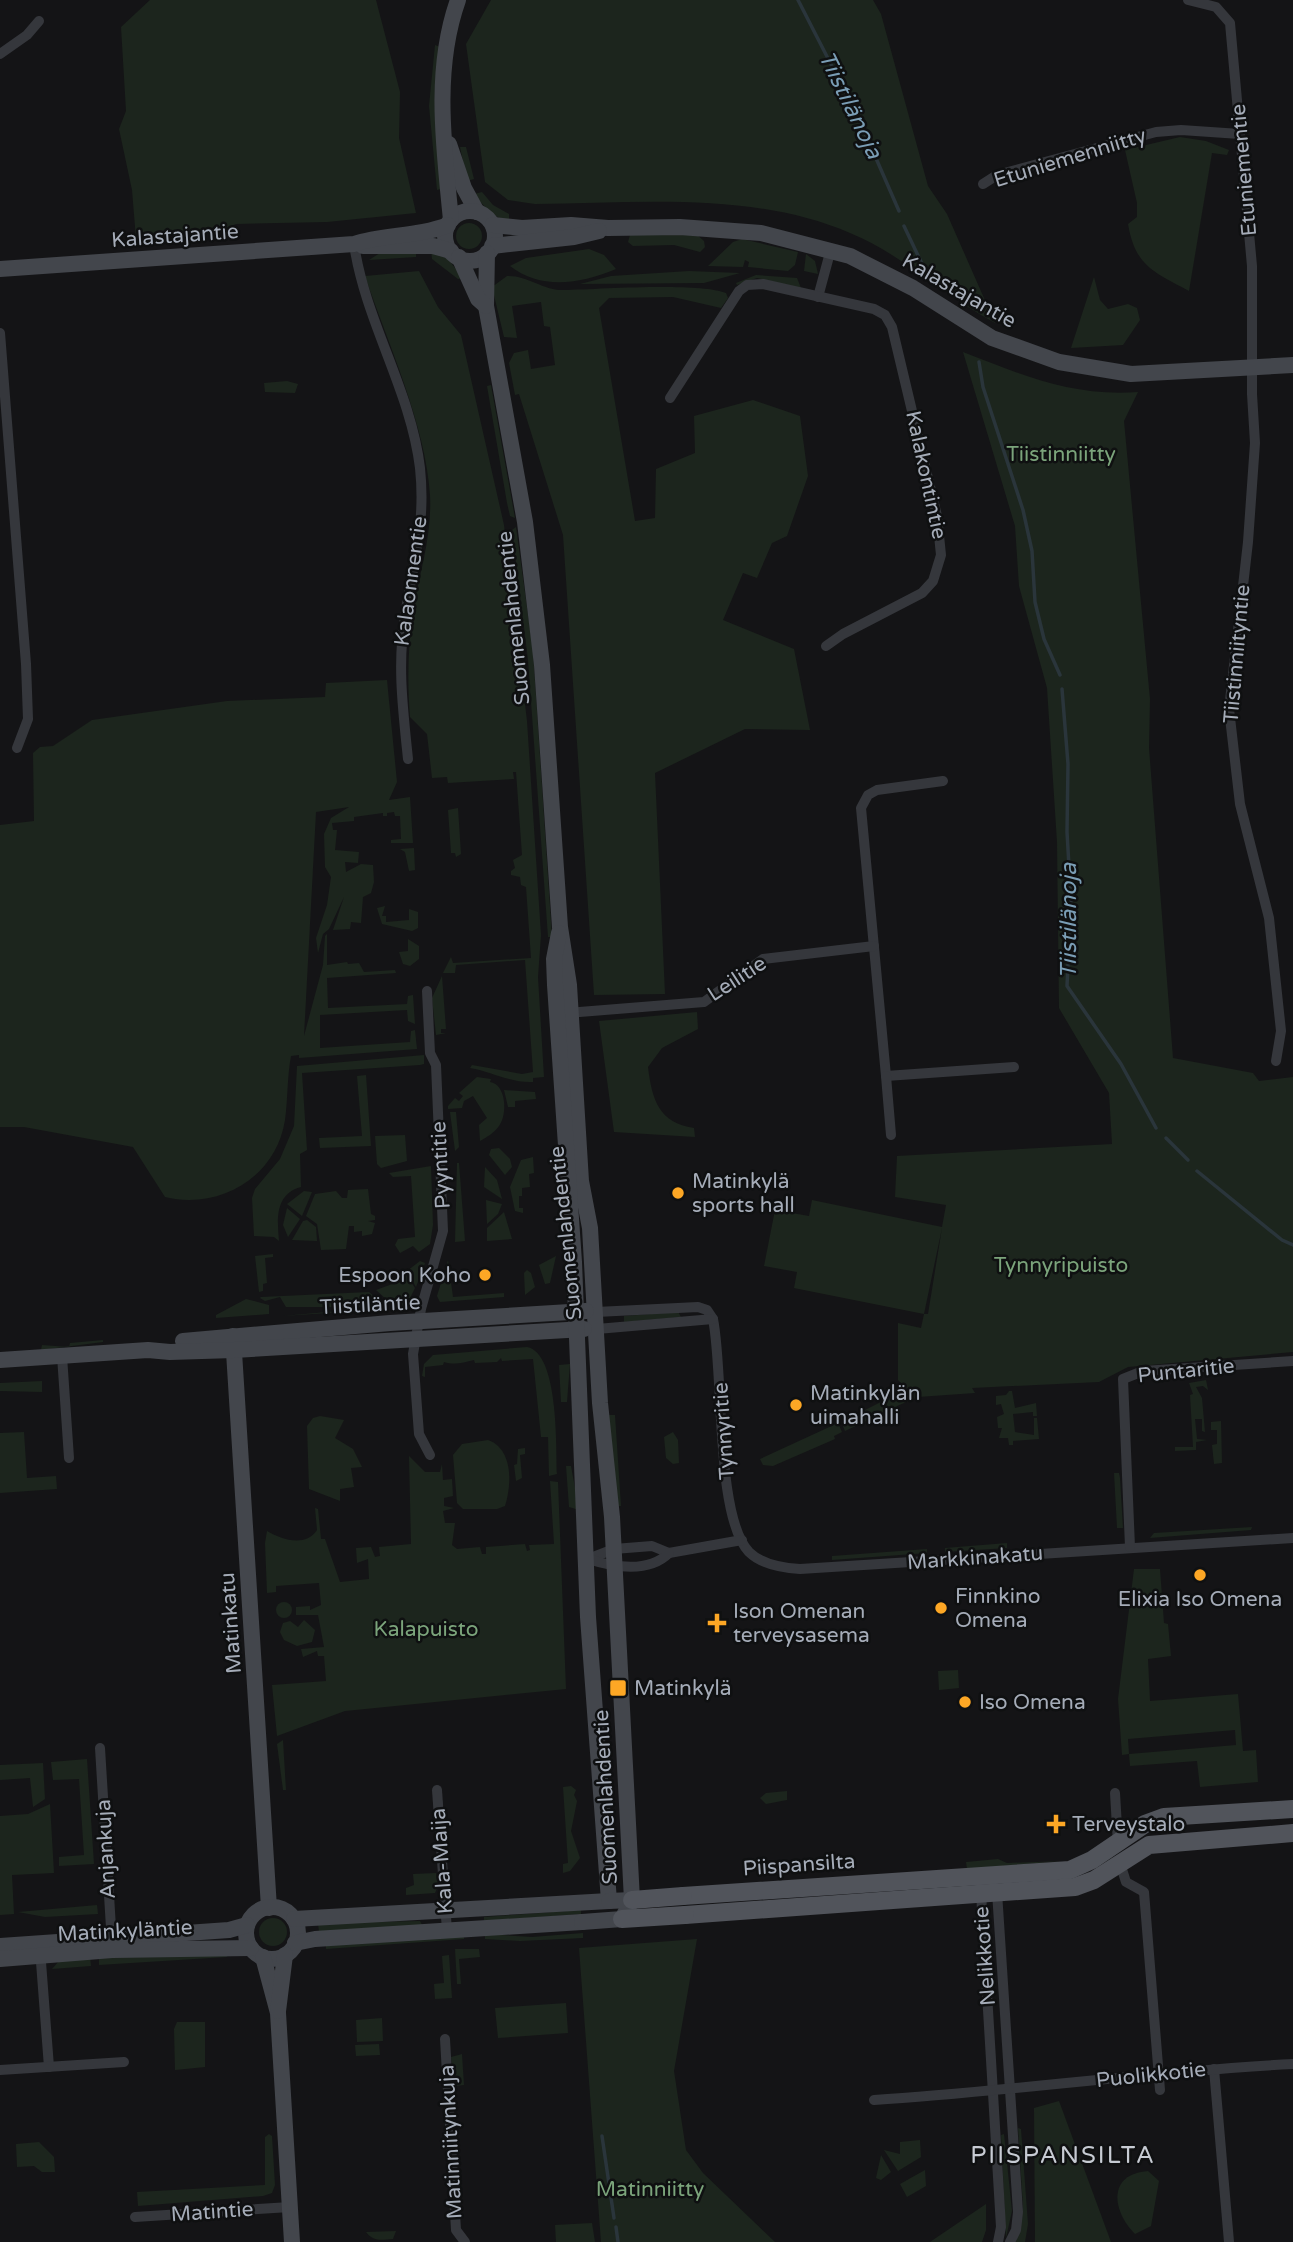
<svg xmlns="http://www.w3.org/2000/svg" width="1293" height="2242" font-family="'Varela Round',sans-serif">
	<style>
		.green { fill: #1c251d; fill-rule: evenodd }
		.lines { fill: none; stroke-linecap: round; stroke-linejoin: round }
		.stream { stroke: #2a353b; stroke-width: 3.5 }
		.street { stroke: #35373c; stroke-width: 10 }
		.secondary { stroke: #43464c; stroke-width: 16 }
		.primary { stroke: #51545b; stroke-width: 18 }
		.secondary-bridge { stroke: #43464c; stroke-width: 16 }
		.primary-bridge { stroke: #51545b; stroke-width: 18 }
		.poi-dot { fill: #fda725; stroke: #0f1011; stroke-width: 2.5 }
		.labels { text-anchor: middle; dominant-baseline: central; stroke-width: 5; stroke-linejoin: round; paint-order: stroke }
		.street-label { font-size: 21px; fill: #a5acb8; stroke: #0f1011 }
		.park-label { font-size: 21px; fill: #7ba47b; stroke: #0f1011 }
		.poi-label { font-size: 21px; fill: #a5acb8; stroke: #0f1011; text-anchor: start }
		.water-label { font-size: 23px; font-style: italic; fill: #7a9db5; stroke: #0f1011 }
		.quarter-label { font-size: 24px; letter-spacing: 2px; fill: #c7cbd3; stroke: #0f1011 }
	</style>
	<rect width="100%" height="100%" fill="#141416"/>
	<g class="green">
		<path d="M150,0H376L400,92L399,138L416,213L327,222L236,224L220,231L136,239L132,190L119,129L126,111L121,27Z"/>
		<path d="M491,0H873L881,14L928,186L947,214L995,323C945,296 903,255 850,233C752,191 639,203 535,204L508,200L485,182L466,44Z"/>
		<path d="M435,45L440,47L444,188L437,190L429,106Z"/>
		<path d="M1180,137L1206,141L1229,150L1227,155L1212,153L1189,291C1154,272 1135,266 1128,224L1137,217V203L1125,150Z"/>
		<path d="M460,147H466L474,179L467,181Z"/>
		<path d="M482,192L493,205L509,214V223C494,217 484,207 474,194Z"/>
		<circle cx="469" cy="236" r="13"/>
		<path d="M696,234L704,241L705,247L700,252L674,245L633,246L628,242L630,235Z"/>
		<path d="M742,239L798,252L795,265L788,271L748,267L749,262L745,260L743,267L708,266L733,242Z"/>
		<path d="M589,249L604,255L616,269C582,283 542,291 510,266L526,258Z"/>
		<path d="M431,250L448,259L463,278L458,279L432,259Z"/>
		<path d="M416,251V257L369,260L380,253Z"/>
		<path d="M806,254L815,261L818,274L804,271Z"/>
		<path d="M419,271L438,307L461,335L504,525L527,721L541,935L538,977L544,1077L533,1078V1082C511,1083 492,1072 470,1068L472,1065L522,1074L533,1072L525,960L456,965L455,973H443L451,957L453,963L531,958L526,887L521,885L520,877L511,875V871L515,868L513,860L522,855L516,772H513L514,779L448,783L447,777L432,778L427,734L410,717C407,679 408,643 414,605C421,568 432,534 430,495C426,426 387,341 365,276Z"/>
		<path d="M689,271L740,273L704,283L580,284L611,276Z"/>
		<path d="M756,275L797,278L801,288L757,278L737,285L736,283Z"/>
		<path d="M507,276C527,275 544,291 564,290C600,289 699,282 726,293L728,298L721,308L673,297L609,298L599,308L635,521L655,518L656,469L695,453L694,416L753,400L800,416L808,476L787,536L772,543L757,578L743,573L723,620L794,649L810,730L745,729L655,773L665,994L594,995L563,535L519,394L515,395L509,363L514,353L528,350L531,369L555,365L550,327L544,326L541,302L512,306L517,338L504,337L492,287Z"/>
		<path d="M1094,277L1100,300L1108,309L1128,304L1137,308L1140,320L1123,345L1071,348Z"/>
		<path d="M963,352C1022,375 1073,397 1138,392L1124,421L1150,699L1149,748L1173,1058L1253,1073L1259,1081L1293,1077V1352L1128,1367L1099,1382L972,1388L975,1393L918,1397L897,1406L898,1410L885,1416L883,1413L845,1431L841,1422L907,1389L898,1380V1323L921,1328L924,1314L794,1288L797,1272L764,1266L775,1210L809,1216L812,1200L942,1227L946,1205L895,1197L897,1156L1112,1144L1109,1093L1059,1008L1057,842L1047,688L1019,586L1015,526ZM942,1228L928,1314H924Z"/>
		<path d="M287,381L298,384L295,393L265,392L264,383Z"/>
		<path d="M491,385L515,518L510,516L507,503L487,386Z"/>
		<path d="M516,527L533,651L552,937H548L528,660L512,530Z"/>
		<path d="M387,680L397,782L389,800L410,797L413,843H391V840L401,839L400,816H395L394,812L387,813V816H383V813L354,817V821L332,823L333,830H337L335,850L359,852L358,863L345,862L346,872L361,864L373,865L374,882L371,893L363,897L361,923L351,922L350,929L333,930L344,897L329,929L323,934L318,953L316,938L327,905L331,877L325,867L324,834L331,818L349,807L316,812L304,1036L323,965L325,936L327,934V965L347,962L348,964L359,963L364,972L395,970L396,973L327,978L328,1008L407,1004L408,996L413,995L415,1024L408,1021L407,1010L320,1015V1048L410,1042L411,1031L415,1030L417,1049L299,1058V1055L291,1056C287,1077 288,1099 285,1120C276,1178 219,1210 165,1197L133,1147L24,1127H0V825L34,821L33,753L40,747L53,746L92,720L227,701L325,697L326,683Z"/>
		<path d="M458,808L461,854L456,857L455,853H451L448,810Z"/>
		<path d="M414,848L415,870L409,871L405,852L400,849Z"/>
		<path d="M385,906L382,916H386V922L409,920V909L418,912V928L412,931L382,924L377,908Z"/>
		<path d="M408,939L419,946V959L410,966L403,964L399,952L408,951Z"/>
		<path d="M442,976L446,1029H441V1033H446L436,1035L432,998Z"/>
		<path d="M697,1012L698,1029L662,1048L648,1067C652,1100 659,1123 694,1128L695,1137L614,1132L599,1021Z"/>
		<path d="M424,1055V1064L420,1065L302,1073L307,1150L300,1154L301,1187C275,1194 277,1219 279,1241L274,1237L254,1236L252,1198L255,1189L280,1159L294,1126L297,1066Z"/>
		<path d="M366,1075L371,1146L320,1148L319,1138L362,1136L357,1076Z"/>
		<path d="M477,1077L491,1079L490,1082C506,1084 508,1114 499,1126C494,1133 487,1137 480,1141L479,1125L487,1118L473,1096L464,1101L462,1108L448,1109V1106L455,1098L459,1101L463,1096L459,1093Z"/>
		<path d="M504,1090L535,1092L536,1099L515,1101V1107H508Z"/>
		<path d="M450,1112H456L459,1147L455,1151Z"/>
		<path d="M405,1135L407,1161L381,1168L377,1164L375,1136Z"/>
		<path d="M499,1148L510,1159L512,1167L505,1175L489,1155L491,1149Z"/>
		<path d="M533,1157L534,1173L529,1174L530,1187L522,1188V1196H519V1208H523V1213L515,1211L510,1187L521,1160Z"/>
		<path d="M457,1163H459L465,1241L455,1242Z"/>
		<path d="M431,1166L433,1225L430,1244L419,1252L413,1246L400,1253L395,1245L398,1239L415,1237L411,1176L393,1177L389,1173Z"/>
		<path d="M485,1167L497,1180L502,1199L484,1187Z"/>
		<path d="M368,1189L371,1214L375,1216V1220L368,1221L375,1223L372,1234L362,1236V1231L354,1232V1226H349L346,1249L321,1250L317,1224L306,1216L315,1194L336,1191L342,1198H347L348,1190Z"/>
		<path d="M304,1191L312,1192L302,1216L287,1204Z"/>
		<path d="M486,1200L502,1204L498,1214L487,1224Z"/>
		<path d="M287,1208L300,1219L288,1237L283,1225Z"/>
		<path d="M504,1212L512,1239L487,1241V1228Z"/>
		<path d="M307,1220L316,1227L317,1241L292,1240L303,1221Z"/>
		<path d="M273,1254V1257L265,1258L267,1283L263,1284V1291L259,1292L255,1256Z"/>
		<path d="M556,1256L550,1283L545,1284L539,1265Z"/>
		<path d="M448,1260L453,1297L504,1293V1297L440,1302L437,1296Z"/>
		<path d="M420,1261L425,1263L416,1287L407,1271Z"/>
		<path d="M527,1270L531,1273L535,1287L525,1295L524,1273Z"/>
		<path d="M405,1273L415,1288L406,1306L395,1307L376,1290L395,1283Z"/>
		<path d="M369,1292L389,1309L282,1316L384,1307H286L280,1297L265,1301L260,1298L261,1297Z"/>
		<path d="M246,1299L269,1305V1314L216,1318V1315Z"/>
		<path d="M678,1312L681,1317L624,1322V1316Z"/>
		<path d="M103,1340V1342L41,1350L42,1345L69,1347L70,1343Z"/>
		<path d="M527,1347C559,1353 556,1447 557,1474L549,1476L548,1437H541L533,1359L502,1361L501,1358L497,1362L475,1363L474,1360C463,1363 454,1365 444,1362L443,1365L425,1367V1377L422,1376L424,1364L433,1355Z"/>
		<path d="M570,1364L567,1402H561L559,1365Z"/>
		<path d="M1206,1380L1208,1390L1203,1386L1196,1387L1202,1398L1205,1432L1202,1431V1419H1195L1197,1439L1207,1440L1196,1442V1450L1175,1451V1447H1193L1190,1395L1193,1394L1189,1383Z"/>
		<path d="M42,1381V1392L0,1391V1383Z"/>
		<path d="M1009,1391H1012L1015,1408L1036,1403L1037,1416H1033V1412L1013,1414L1015,1432L1034,1435V1418H1037L1039,1439L1013,1441V1445H1009L1008,1438H999L1002,1428H998L997,1417L1004,1414L1001,1404L996,1405V1396L1006,1395Z"/>
		<path d="M608,1415H615L621,1506H616Z"/>
		<path d="M320,1416L344,1420L335,1438L353,1449L362,1467L351,1468L354,1487L340,1489V1501L309,1489L307,1426L313,1418Z"/>
		<path d="M1221,1421L1222,1463L1214,1464L1212,1445L1217,1444V1430H1211V1422Z"/>
		<path d="M838,1423L842,1432L834,1436L835,1439L773,1466L763,1465L760,1459Z"/>
		<path d="M24,1432L27,1478L56,1476L57,1489L0,1493V1433Z"/>
		<path d="M673,1432L678,1440L679,1463L673,1464L666,1458L664,1437Z"/>
		<path d="M488,1440C513,1449 512,1484 505,1506L497,1509H463L457,1503L453,1455L462,1444Z"/>
		<path d="M525,1448V1454L520,1455L522,1478L516,1481L514,1465L517,1464L518,1449Z"/>
		<path d="M409,1456L425,1472H440L442,1464L443,1480L452,1479L453,1496L444,1498V1506L454,1508L443,1511L445,1523H455L452,1545L457,1549L480,1547L482,1554H486V1547L525,1544L527,1551L530,1550L529,1545L554,1544L550,1481L558,1482L566,1689L345,1711L277,1736L272,1685L326,1681L324,1656H318L317,1651L303,1657L301,1649L324,1647L318,1615H296V1607L310,1606V1610L321,1605L319,1583L276,1586V1592L267,1593L265,1543L267,1531C281,1539 305,1548 317,1530L315,1508L318,1509L321,1539H325L340,1582L369,1579L368,1559L357,1563L356,1548L371,1547L375,1557L380,1556L379,1547L411,1544Z"/>
		<path d="M566,1466H571L579,1510L569,1507Z"/>
		<path d="M1114,1473H1119L1120,1478L1123,1528H1117Z"/>
		<path d="M1252,1527L1251,1530L1150,1538L1154,1533Z"/>
		<path d="M1007,1543V1548L945,1552V1548Z"/>
		<path d="M927,1549V1553L832,1560V1556Z"/>
		<path d="M1134,1569H1160L1164,1623L1168,1624L1171,1656L1148,1659L1150,1701L1238,1694L1243,1751L1256,1750L1258,1782L1200,1787L1197,1761L1130,1766L1129,1754L1122,1755L1118,1699ZM1235,1730L1236,1745L1129,1754L1128,1739Z"/>
		<circle cx="284" cy="1610" r="8"/>
		<path d="M304,1620L315,1630L312,1642L297,1646L284,1640L280,1632L283,1623L290,1621L298,1627Z"/>
		<path d="M958,1670L959,1688L939,1690L938,1671Z"/>
		<path d="M283,1740L286,1790H283L277,1744Z"/>
		<path d="M87,1759L94,1864L59,1866V1857L84,1855L79,1779L53,1780L51,1762Z"/>
		<path d="M43,1763L45,1799L33,1807L30,1778L0,1780V1765Z"/>
		<path d="M571,1786L576,1790L574,1795L577,1801L571,1831L580,1858L570,1871L563,1873V1864L568,1863L563,1787Z"/>
		<path d="M787,1791V1800L766,1804L760,1798L766,1793Z"/>
		<path d="M50,1804L54,1873L12,1875L14,1914L0,1915V1816L28,1814Z"/>
		<path d="M998,1859L1007,1863L1062,1861L967,1869L966,1862Z"/>
		<path d="M436,1873L439,1884L435,1893L406,1895V1888L414,1885L413,1874Z"/>
		<path d="M97,1905L98,1914L45,1917L18,1912Z"/>
		<path d="M581,1910V1914L484,1921V1917Z"/>
		<circle cx="273" cy="1932" r="14"/>
		<path d="M420,1921L422,1925L319,1932L318,1923Z"/>
		<path d="M583,1933V1938L520,1941L485,1939V1934L532,1937Z"/>
		<path d="M464,1935V1939L326,1949V1945Z"/>
		<path d="M697,1939L674,2071L686,2150L703,2173L775,2242H601L579,1948Z"/>
		<path d="M455,1949H479L480,1957L459,1959L461,1984H457Z"/>
		<path d="M226,1952L227,1957L99,1965V1955Z"/>
		<path d="M449,1955L452,1998L435,1999L434,1984L444,1983L442,1956Z"/>
		<path d="M90,1956L91,1966L52,1969L60,1960Z"/>
		<path d="M566,2003L568,2033L498,2038L495,2008Z"/>
		<path d="M382,2018L383,2041L357,2042L356,2020Z"/>
		<path d="M177,2022H205V2067L175,2070L174,2029Z"/>
		<path d="M379,2044L380,2055L356,2056L355,2045Z"/>
		<path d="M462,2054L464,2085L455,2086L451,2057Z"/>
		<path d="M1059,2101L1111,2242H1035L1034,2108Z"/>
		<path d="M1018,2128L1021,2129L1028,2224L1025,2242H1016L1023,2207Z"/>
		<path d="M269,2134L272,2136L275,2185L272,2193L263,2196L138,2206L137,2192L265,2185V2137Z"/>
		<path d="M1004,2134L1012,2211L1006,2238L1001,2135Z"/>
		<path d="M920,2140L921,2157L898,2171L884,2150L900,2154V2142Z"/>
		<path d="M39,2142L54,2157L55,2172H42L34,2166L17,2167L16,2144Z"/>
		<path d="M881,2155L891,2172L881,2180L876,2178Z"/>
		<path d="M925,2170L926,2186L907,2197L900,2184Z"/>
		<path d="M1148,2171L1159,2181L1151,2226L1135,2234C1112,2211 1107,2174 1148,2171Z"/>
		<path d="M986,2204V2230L982,2242H930Z"/>
		<path d="M592,2223L595,2242H556L555,2225Z"/>
		<path d="M396,2231L393,2239C381,2240 374,2242 366,2232Z"/>
	</g>
	<g class="lines">
		<g class="stream">
			<path d="M798,0L858,117L899,211"/>
			<path d="M904,226L923,266"/>
			<path d="M979,362L983,387L1023,510L1032,551L1035,602L1044,639L1060,675"/>
			<path d="M1062,689L1068,764L1067,832L1071,901L1067,986L1121,1064L1156,1128"/>
			<path d="M1166,1138L1188,1160"/>
			<path d="M1197,1171L1282,1240L1293,1245"/>
			<path d="M602,2136L614,2218"/>
			<path d="M616,2227L618,2242"/>
		</g>
		<g class="street">
			<path d="M1188,0L1216,7L1230,23L1252,266V394L1255,443L1248,542L1229,709L1240,804L1269,918L1281,1031L1276,1061"/>
			<path d="M0,54L27,35L39,21"/>
			<path d="M983,184L997,175L1156,132L1181,130L1240,134"/>
			<path d="M354,244C365,321 411,391 420,468C426,525 413,562 405,616C397,665 403,710 408,759"/>
			<path d="M818,297L831,249"/>
			<path d="M0,333L26,664L28,719L17,748"/>
			<path d="M670,398L739,291L747,285L763,284L874,309L885,315L892,327L937,516L941,555L933,581L922,593L843,634L826,646"/>
			<path d="M943,781L877,790L868,795L861,808L886,1076L1014,1067"/>
			<path d="M427,991L430,1053L436,1065L443,1231L421,1309L413,1354L419,1434L430,1455"/>
			<path d="M567,1013L704,1002L763,959L874,946"/>
			<path d="M886,1076L891,1135"/>
			<path d="M596,1312L698,1307L707,1310L713,1319C724,1373 715,1516 749,1552C762,1565 783,1568 800,1569L1293,1538"/>
			<path d="M597,1329L713,1319"/>
			<path d="M62,1356L69,1458"/>
			<path d="M1130,1547L1123,1379L1143,1371L1293,1361"/>
			<path d="M588,1559L614,1549L652,1546L669,1553L742,1540"/>
			<path d="M588,1559C613,1567 648,1574 669,1553"/>
			<path d="M100,1748L112,1944"/>
			<path d="M437,1790L447,1931"/>
			<path d="M1115,1793L1118,1844"/>
			<path d="M1119,1860L1126,1882L1144,1892L1160,2090"/>
			<path d="M987,1875L997,1892L1018,2212L1016,2230L1010,2242"/>
			<path d="M987,1875L981,1893L1001,2227L998,2242"/>
			<path d="M40,1949L49,2067"/>
			<path d="M445,2039L456,2230L465,2242"/>
			<path d="M1214,2069L1229,2242"/>
			<path d="M0,2070L124,2062"/>
			<path d="M874,2100C1014,2091 1153,2071 1293,2064"/>
			<path d="M135,2217L290,2207"/>
		</g>
		<g class="secondary">
			<path d="M449,144L464,188L477,212"/>
			<circle cx="470" cy="236" r="25"/>
			<path d="M451,220C444,148 433,70 458,0"/>
			<path d="M493,225L522,228L571,225L608,228L680,227L761,233L850,256L913,288L992,338L1059,362L1131,374L1293,365"/>
			<path d="M363,246H433L451,251"/>
			<path d="M492,246L574,237L599,231"/>
			<path d="M487,253L486,306L525,522L542,665L560,927L569,985L581,1181L590,1228L600,1403L612,1517L632,1900L622,1919"/>
			<path d="M459,257L478,299L486,306"/>
			<path d="M0,269L354,244C384,234 418,237 448,225"/>
			<path d="M233,1336L269,1908"/>
			<path d="M183,1341L390,1323L586,1311"/>
			<path d="M0,1360L148,1350L170,1352L234,1350L584,1329"/>
			<circle cx="272" cy="1933" r="26"/>
			<path d="M294,1919L609,1901L588,1617L574,1262L555,985L554,959L559,933"/>
			<path d="M295,1943L315,1939L582,1922"/>
			<path d="M0,1946L229,1930L247,1925"/>
			<path d="M263,1957L278,2013L292,2242"/>
			<path d="M0,1959L112,1950L251,1948"/>
			<path d="M278,2011L285,1955"/>
		</g>
		<g class="primary">
			<path d="M683,1896L1070,1870L1092,1860L1145,1824L1164,1817L1293,1809"/>
			<path d="M685,1915L1075,1887L1094,1880L1149,1845L1293,1833"/>
		</g>
		<g class="secondary-bridge">
			<path d="M609,1901L632,1900"/>
			<path d="M582,1922L622,1919"/>
		</g>
		<g class="primary-bridge">
			<path d="M632,1900L683,1896"/>
			<path d="M622,1919L685,1915"/>
		</g>
	</g>
	<g class="poi-dot">
		<circle cx="678" cy="1193" r="7"/>
		<circle cx="485" cy="1275" r="7"/>
		<circle cx="796" cy="1405" r="7"/>
		<circle cx="1200" cy="1575" r="7"/>
		<circle cx="941" cy="1608" r="7"/>
		<path d="M713.5 1612.5h7v7h7v7h-7v7h-7v-7h-7v-7h7z"/>
		<rect x="609" y="1679" width="18" height="18" rx="3.5"/>
		<circle cx="965" cy="1702" r="7"/>
		<path d="M1052.5 1813.5h7v7h7v7h-7v7h-7v-7h-7v-7h7z"/>
	</g>
	<g class="labels">
		<g class="street-label">
			<text transform="translate(1070 158) rotate(-17)">Etuniemenniitty</text>
			<text transform="translate(1244 170) rotate(-95)">Etuniementie</text>
			<text transform="translate(175 236) rotate(-4)">Kalastajantie</text>
			<text transform="translate(959 291) rotate(30)">Kalastajantie</text>
			<text transform="translate(926 475) rotate(78)">Kalakontintie</text>
			<text transform="translate(411 581) rotate(-82)">Kalaonnentie</text>
			<text transform="translate(514 618) rotate(-96)">Suomenlahdentie</text>
			<text transform="translate(1237 654) rotate(-85)">Tiistinniityntie</text>
			<text transform="translate(737 979) rotate(-33)">Leilitie</text>
			<text transform="translate(441 1165) rotate(-93)">Pyyntitie</text>
			<text transform="translate(566 1233) rotate(-96)">Suomenlahdentie</text>
			<text transform="translate(370 1305) rotate(-3)">Tiistiläntie</text>
			<text transform="translate(1186 1371) rotate(-6)">Puntaritie</text>
			<text transform="translate(724 1431) rotate(-94)">Tynnyritie</text>
			<text transform="translate(975 1558) rotate(-4)">Markkinakatu</text>
			<text transform="translate(231 1623) rotate(-94)">Matinkatu</text>
			<text transform="translate(606 1797) rotate(-93)">Suomenlahdentie</text>
			<text transform="translate(106 1849) rotate(-93)">Anjankuja</text>
			<text transform="translate(442 1861) rotate(-94)">Kala-Maija</text>
			<text transform="translate(799 1865) rotate(-4)">Piispansilta</text>
			<text transform="translate(125 1931) rotate(-3)">Matinkyläntie</text>
			<text transform="translate(985 1956) rotate(-94)">Nelikkotie</text>
			<text transform="translate(1151 2075) rotate(-6)">Puolikkotie</text>
			<text transform="translate(451 2142) rotate(-93)">Matinniitynkuja</text>
			<text transform="translate(212 2212) rotate(-4)">Matintie</text>
		</g>
		<g class="park-label">
			<text x="1061" y="454">Tiistinniitty</text>
			<text x="1061" y="1265">Tynnyripuisto</text>
			<text x="426" y="1629">Kalapuisto</text>
			<text x="650" y="2189">Matinniitty</text>
		</g>
		<g class="poi-label">
			<text x="692" y="1181">Matinkylä<tspan x="692" dy="24">sports hall</tspan></text>
			<text x="471" y="1275" text-anchor="end">Espoon Koho</text>
			<text x="810" y="1393">Matinkylän<tspan x="810" dy="24">uimahalli</tspan></text>
			<text x="955" y="1596">Finnkino<tspan x="955" dy="24">Omena</tspan></text>
			<text x="1200" y="1599" text-anchor="middle">Elixia Iso Omena</text>
			<text x="733" y="1611">Ison Omenan<tspan x="733" dy="24">terveysasema</tspan></text>
			<text x="634" y="1688">Matinkylä</text>
			<text x="979" y="1702">Iso Omena</text>
			<text x="1072" y="1824">Terveystalo</text>
		</g>
		<g class="water-label">
			<text transform="translate(850 105) rotate(64)">Tiistilänoja</text>
			<text transform="translate(1069 921) rotate(-90)">Tiistilänoja</text>
		</g>
		<g class="quarter-label">
			<text x="1063" y="2155">PIISPANSILTA</text>
		</g>
	</g>
</svg>
